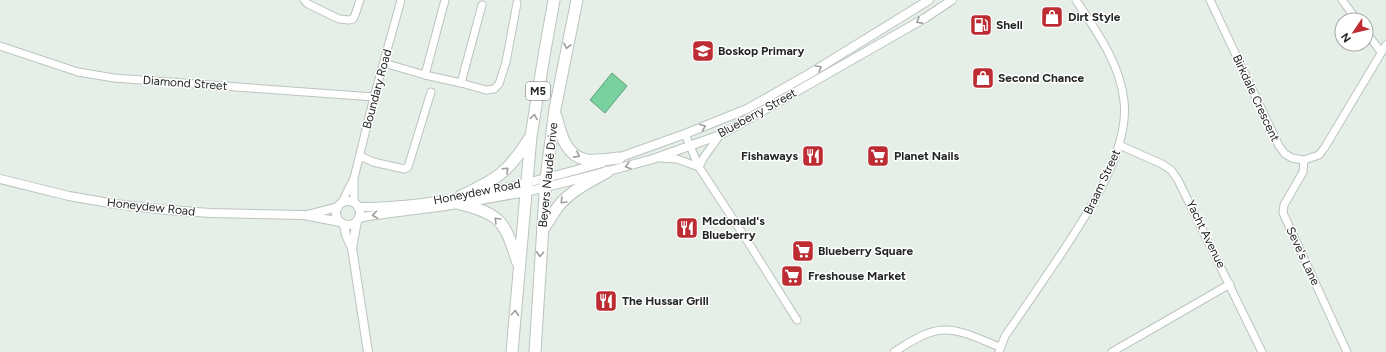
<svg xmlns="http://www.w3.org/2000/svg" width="1386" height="352" font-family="Figtree,sans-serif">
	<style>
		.water { fill: #79d19f; stroke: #5f9e7a }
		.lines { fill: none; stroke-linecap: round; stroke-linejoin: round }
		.minor-casing { stroke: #bbc4be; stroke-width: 9 }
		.tertiary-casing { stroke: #bbc4be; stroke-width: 10 }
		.primary-casing { stroke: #bbc4be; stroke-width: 13 }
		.minor { stroke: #fff; stroke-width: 7 }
		.tertiary { stroke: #fff; stroke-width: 8 }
		.primary { stroke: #fff; stroke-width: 11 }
		.oneway { stroke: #9c9d9c }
		.labels { text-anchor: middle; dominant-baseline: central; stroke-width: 3; stroke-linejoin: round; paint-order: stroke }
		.shield { fill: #fff; stroke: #646766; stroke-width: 1 }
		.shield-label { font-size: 11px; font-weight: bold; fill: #222624 }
		.poi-label { font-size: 12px; font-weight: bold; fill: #222624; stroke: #fff; text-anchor: start }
		.street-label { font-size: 12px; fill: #222624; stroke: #fff }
	</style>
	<rect width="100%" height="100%" fill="#e5efe8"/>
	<path class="water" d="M612,73L627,86L605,113L590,100Z"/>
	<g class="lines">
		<g class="minor-casing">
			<g id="minor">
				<path d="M304,0L308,4L339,19L349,20L353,19L355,15L360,0"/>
				<path d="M1210,0L1279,146L1285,154L1292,158L1304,160L1319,155L1325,147L1386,45"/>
				<path d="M1342,0L1357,20"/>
				<path d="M1366,32L1381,52"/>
				<path d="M0,46L78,72L114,78L374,97"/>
				<path d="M384,63L425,75L461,83L486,90L494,89L499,84L506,62L517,3"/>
				<path d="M425,75L445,0"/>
				<path d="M461,83L482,5"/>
				<path d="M685,134L699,167L710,184L741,231L797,320"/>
				<path d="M1119,145L1162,164L1171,170L1178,180L1262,352"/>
				<path d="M360,156L373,162L404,169L408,167L431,92"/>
				<path d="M660,158L677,159L699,167L704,157L720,135"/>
				<path d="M1304,160L1303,172L1284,205L1283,213L1347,352"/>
				<path d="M342,202L354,178L374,97L401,0"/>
				<path d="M354,202V180"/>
				<path d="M894,352C909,343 925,331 943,330C962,329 983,341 1000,347"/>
				<path d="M999,352L1005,336C1022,312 1038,288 1055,263C1083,221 1130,153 1124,101C1120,63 1096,31 1076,0"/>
				<path d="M1112,352L1230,284"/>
			</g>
		</g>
		<g class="tertiary-casing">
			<g id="tertiary">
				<path d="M615,159L685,134L747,109L809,74L929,0"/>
				<path d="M0,179L69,196L115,204L167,210L211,213L304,215L340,222"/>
				<circle cx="348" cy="213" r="12"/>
				<path d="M358,207C437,208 526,184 602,163"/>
				<path d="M307,215L338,207"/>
				<path d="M359,218L368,216L446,206L526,192L586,177L653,159L720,135L925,18L952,0"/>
				<path d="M344,224L346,235L352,248L368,352"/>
				<path d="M352,248L357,221"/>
			</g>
		</g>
		<g class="primary-casing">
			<g id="primary">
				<path d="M556,116C561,134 565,156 587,160C597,161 609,159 619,158"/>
				<path d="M461,196C495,180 508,173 529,139"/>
				<path d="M460,204C503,214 505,224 518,263"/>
				<path d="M543,229C549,221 554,211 561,203C574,189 591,181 607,172"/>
				<path d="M512,352L531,136L544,56L554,0"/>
				<path d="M535,352L546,178L555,109L577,0"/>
			</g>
		</g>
		<use href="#minor" class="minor"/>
		<use href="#tertiary" class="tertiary"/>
		<use href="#primary" class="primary"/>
	</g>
	<defs><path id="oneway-chevron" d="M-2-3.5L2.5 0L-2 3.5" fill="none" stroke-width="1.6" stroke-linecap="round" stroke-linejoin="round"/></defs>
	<g class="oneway">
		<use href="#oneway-chevron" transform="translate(919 21) rotate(151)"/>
		<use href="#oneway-chevron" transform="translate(567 46) rotate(102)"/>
		<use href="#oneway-chevron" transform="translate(819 68) rotate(-31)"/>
		<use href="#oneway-chevron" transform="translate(534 117) rotate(-81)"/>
		<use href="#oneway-chevron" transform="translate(703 127) rotate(-21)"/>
		<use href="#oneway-chevron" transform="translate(577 155) rotate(28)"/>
		<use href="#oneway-chevron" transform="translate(628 166) rotate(164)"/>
		<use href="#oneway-chevron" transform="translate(506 170) rotate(-43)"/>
		<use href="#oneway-chevron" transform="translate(563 201) rotate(134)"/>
		<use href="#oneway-chevron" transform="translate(375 215) rotate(173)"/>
		<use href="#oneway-chevron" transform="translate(497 220) rotate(-134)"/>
		<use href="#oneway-chevron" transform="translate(540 254) rotate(94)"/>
		<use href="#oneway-chevron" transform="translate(515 313) rotate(-85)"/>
	</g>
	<defs>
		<g id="shop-square" transform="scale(1.15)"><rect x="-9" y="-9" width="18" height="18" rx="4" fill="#bc2c32" stroke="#fff"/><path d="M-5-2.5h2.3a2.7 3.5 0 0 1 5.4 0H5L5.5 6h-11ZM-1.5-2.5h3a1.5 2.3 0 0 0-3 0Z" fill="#fff"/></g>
		<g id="fuel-square" transform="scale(1.15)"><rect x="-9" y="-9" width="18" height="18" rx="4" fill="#bc2c32" stroke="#fff"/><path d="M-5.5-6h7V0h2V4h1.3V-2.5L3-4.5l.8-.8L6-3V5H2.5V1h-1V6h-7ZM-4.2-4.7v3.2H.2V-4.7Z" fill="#fff"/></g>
		<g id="school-square" transform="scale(1.15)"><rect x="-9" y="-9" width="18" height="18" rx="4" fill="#bc2c32" stroke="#fff"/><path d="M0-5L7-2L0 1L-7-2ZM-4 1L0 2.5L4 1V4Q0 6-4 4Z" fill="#fff"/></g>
		<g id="restaurant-square" transform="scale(1.15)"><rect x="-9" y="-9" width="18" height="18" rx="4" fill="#bc2c32" stroke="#fff"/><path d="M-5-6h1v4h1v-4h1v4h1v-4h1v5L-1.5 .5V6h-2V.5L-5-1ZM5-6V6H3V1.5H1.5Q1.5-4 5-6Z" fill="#fff"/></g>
		<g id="supermarket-square" transform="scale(1.15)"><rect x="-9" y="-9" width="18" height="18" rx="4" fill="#bc2c32" stroke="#fff"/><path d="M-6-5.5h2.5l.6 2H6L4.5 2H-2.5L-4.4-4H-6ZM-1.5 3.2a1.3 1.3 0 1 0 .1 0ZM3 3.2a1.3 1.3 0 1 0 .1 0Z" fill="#fff"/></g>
	</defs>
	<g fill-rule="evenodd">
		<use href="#shop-square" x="1052" y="17"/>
		<use href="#fuel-square" x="981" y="25"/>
		<use href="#school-square" x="703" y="51"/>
		<use href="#shop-square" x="983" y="78"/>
		<use href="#restaurant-square" x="813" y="156"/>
		<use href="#supermarket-square" x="878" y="156"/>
		<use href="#restaurant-square" x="687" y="228"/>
		<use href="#supermarket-square" x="803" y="251"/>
		<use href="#supermarket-square" x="792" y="276"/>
		<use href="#restaurant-square" x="606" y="301"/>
	</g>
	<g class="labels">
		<rect class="shield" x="526" y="82" width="24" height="18" rx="3"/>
		<g class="shield-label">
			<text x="538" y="91">M5</text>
		</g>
		<g class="poi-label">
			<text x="1068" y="17">Dirt Style</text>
			<text x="996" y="25">Shell</text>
			<text x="718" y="51">Boskop Primary</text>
			<text x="998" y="78">Second Chance</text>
			<text x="798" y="156" text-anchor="end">Fishaways</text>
			<text x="894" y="156">Planet Nails</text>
			<text x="702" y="221">Mcdonald's<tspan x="702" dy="14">Blueberry</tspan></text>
			<text x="818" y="251">Blueberry Square</text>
			<text x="808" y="276">Freshouse Market</text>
			<text x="622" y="301">The Hussar Grill</text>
		</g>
		<g class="street-label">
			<text transform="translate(185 83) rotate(4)">Diamond Street</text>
			<text transform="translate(377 89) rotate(-75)">Boundary Road</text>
			<text transform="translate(1256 98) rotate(65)">Birkdale Crescent</text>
			<text transform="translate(757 113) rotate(-29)">Blueberry Street</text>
			<text transform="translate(548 175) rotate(-84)">Beyers Naudé Drive</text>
			<text transform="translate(1102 182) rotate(-65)">Braam Street</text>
			<text transform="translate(477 192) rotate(-11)">Honeydew Road</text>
			<text transform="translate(151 207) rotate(6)">Honeydew Road</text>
			<text transform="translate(1206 234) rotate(64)">Yacht Avenue</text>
			<text transform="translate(1303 256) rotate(65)">Seve's Lane</text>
		</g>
	</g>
	<g transform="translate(1354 32) rotate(235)"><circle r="19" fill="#ffffff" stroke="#a7a8a7"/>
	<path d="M0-3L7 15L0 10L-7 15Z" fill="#bc2c32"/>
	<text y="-6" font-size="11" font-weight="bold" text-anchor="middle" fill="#222624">N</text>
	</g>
</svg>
